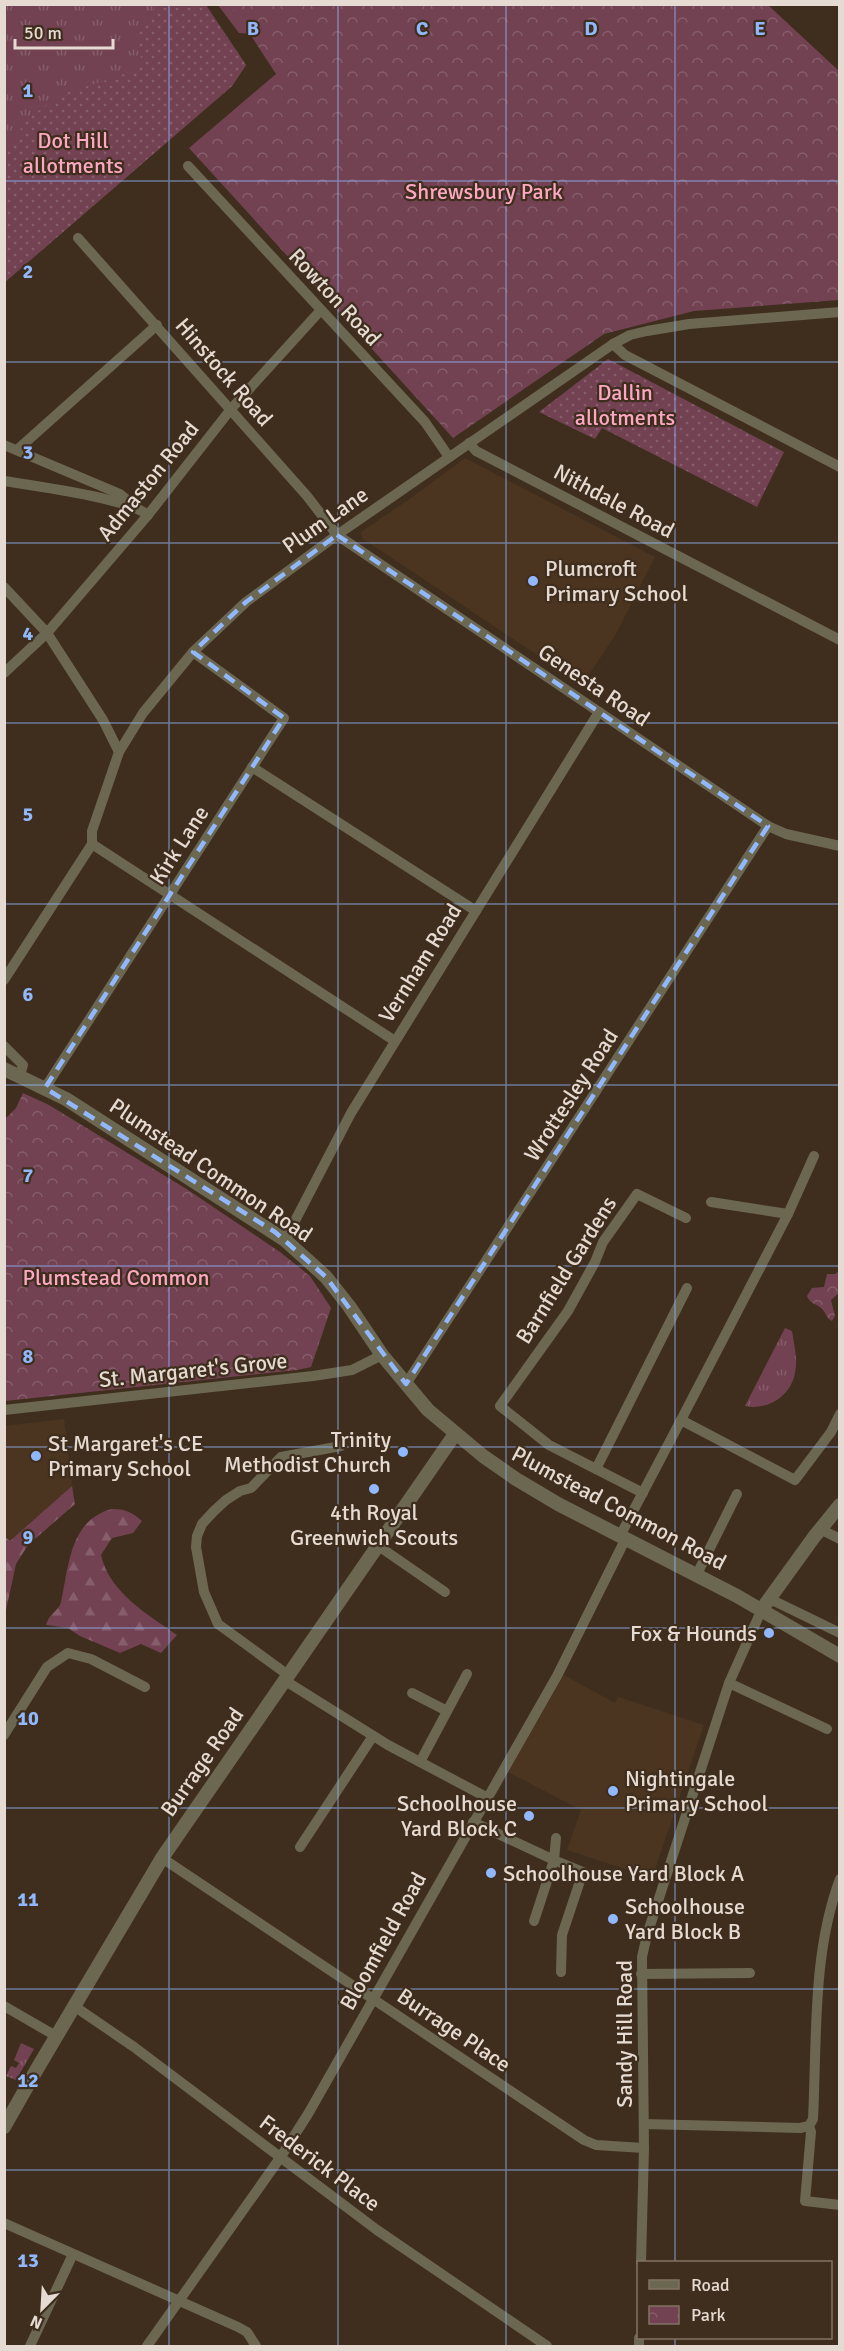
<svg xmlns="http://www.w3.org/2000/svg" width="844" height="2351" font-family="Signika,sans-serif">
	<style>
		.built { fill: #4b3520 }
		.grass { fill: url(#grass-tufts) }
		.forest { fill: url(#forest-firs) }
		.park { fill: url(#park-crowns) }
		.garden { fill: url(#garden-dots) }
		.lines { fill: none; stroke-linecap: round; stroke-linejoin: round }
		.minor { stroke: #6c6751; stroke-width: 10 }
		.tertiary { stroke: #6c6751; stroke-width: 14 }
		.marked { fill: none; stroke: #91b8fd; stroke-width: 4.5; stroke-dasharray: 12 8; stroke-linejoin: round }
		.grid { fill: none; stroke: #91b8fd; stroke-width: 1.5; stroke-opacity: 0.55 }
		.poi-dot { fill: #91b8fd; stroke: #3f2e1e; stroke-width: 2 }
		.labels { text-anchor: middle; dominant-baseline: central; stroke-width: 4.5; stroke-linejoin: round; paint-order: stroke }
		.park-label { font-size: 22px; fill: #fda8c3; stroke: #3f2e1e }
		.street-label { font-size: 22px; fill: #e6dbd2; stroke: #3f2e1e }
		.poi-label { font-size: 22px; fill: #e6dbd2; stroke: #3f2e1e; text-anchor: start }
		.grid-label { font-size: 20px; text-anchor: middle; font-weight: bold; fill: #91b8fd; stroke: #3f2e1e; stroke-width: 4.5; stroke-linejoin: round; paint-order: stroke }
	</style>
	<defs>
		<pattern id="grass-tufts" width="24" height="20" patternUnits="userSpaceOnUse" patternTransform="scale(1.5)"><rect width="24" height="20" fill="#724252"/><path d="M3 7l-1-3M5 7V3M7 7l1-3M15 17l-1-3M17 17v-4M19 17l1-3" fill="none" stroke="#865d6a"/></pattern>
		<pattern id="forest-firs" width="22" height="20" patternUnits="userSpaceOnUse" patternTransform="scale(1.5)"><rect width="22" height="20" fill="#724252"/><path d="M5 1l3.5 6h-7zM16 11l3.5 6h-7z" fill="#865d6a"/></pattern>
		<pattern id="park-crowns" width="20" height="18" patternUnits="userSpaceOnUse" patternTransform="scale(1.5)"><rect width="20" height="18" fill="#724252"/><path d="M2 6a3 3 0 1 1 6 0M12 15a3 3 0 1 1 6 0" fill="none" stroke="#865d6a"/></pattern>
		<pattern id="garden-dots" width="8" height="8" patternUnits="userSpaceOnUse" patternTransform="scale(1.5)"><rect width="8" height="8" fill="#724252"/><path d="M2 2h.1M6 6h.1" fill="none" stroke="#865d6a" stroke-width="1.8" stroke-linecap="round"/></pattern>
	</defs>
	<rect width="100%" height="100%" fill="#3f2e1e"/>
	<g class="built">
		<path d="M465,458L655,557L616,634L582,685L362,538L361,532L411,498Z"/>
		<path d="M64,1419L72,1486L10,1542L4,1537V1426Z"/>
		<path d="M564,1675L615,1703L618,1697L704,1725L652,1878L567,1850L581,1810L508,1772Z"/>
	</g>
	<g class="grass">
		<path d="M5,5H206L246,65L232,86L5,282Z"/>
		<path d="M785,1328L792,1331C794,1344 798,1360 795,1373C791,1396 767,1411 745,1406Z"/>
		<path d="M21,2043L34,2049L16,2080L6,2076L11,2066L16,2068L19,2063L14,2060Z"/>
	</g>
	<g class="forest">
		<path d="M218,5H249L262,35L239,33Z"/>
		<path d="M72,1486L75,1504L28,1545L16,1564L5,1615V1537L10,1541Z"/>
		<path d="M112,1509C125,1509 132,1512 142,1521L133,1533L112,1538L101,1555C109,1592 148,1615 177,1635L161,1653L141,1644L120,1653L80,1636L68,1628L46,1625C50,1612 59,1611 61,1602C69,1567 69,1520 112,1509Z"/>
	</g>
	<g class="park">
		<path d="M231,5H768L839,71V300L694,311L604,334L453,438L189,148L276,74Z"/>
		<path d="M23,1093L49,1105L188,1190L280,1252L310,1276L331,1308L311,1367L297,1370L5,1401V1119L16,1108Z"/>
		<path d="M839,1271V1293L831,1300L835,1316L832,1321C826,1318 827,1314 822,1309C816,1303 811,1305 807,1296L812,1288L824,1287L827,1274H835Z"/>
	</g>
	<g class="garden">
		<path d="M156,5H205L246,65L232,86L5,282L6,156L25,121L59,95L122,75L142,63L137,37Z"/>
		<path d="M608,359L784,452L757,507L602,428L595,439L539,412Z"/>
	</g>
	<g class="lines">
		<g class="minor">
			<path d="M188,166L425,422L449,457"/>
			<path d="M78,238L307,496L337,535L768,826L786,834L840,846"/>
			<path d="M613,344L625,355L840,467"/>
			<path d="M469,443L476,451L840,640"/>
			<path d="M4,445L120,494L126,499V505"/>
			<path d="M17,450L157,325"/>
			<path d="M4,481C35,486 127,498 148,515"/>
			<path d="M4,587L47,633L103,720L119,752"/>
			<path d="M4,673L47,633L148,515L231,409L320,311"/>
			<path d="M252,767L476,911"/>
			<path d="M92,844L395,1041"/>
			<path d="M4,980L92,844V831L119,752L143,713L193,652L246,602L337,535L613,344L630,335L647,331L689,324L840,312"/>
			<path d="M4,1046L23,1065L20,1075"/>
			<path d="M45,1088L284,718L193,652"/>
			<path d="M711,1202L788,1214"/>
			<path d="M285,1240L351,1113L599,712"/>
			<path d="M406,1384L768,826"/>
			<path d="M4,1410L313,1376L352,1370L382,1355"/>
			<path d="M681,1420L788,1214L814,1156"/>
			<path d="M596,1469L549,1445L500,1406L568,1311L595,1262L603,1242L637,1194L686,1218"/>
			<path d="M643,1493L596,1469L687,1288"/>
			<path d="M820,1529L840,1539"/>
			<path d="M620,1536L681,1420L795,1480L831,1432L840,1414"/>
			<path d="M377,1545L445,1592"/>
			<path d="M697,1574L737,1494"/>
			<path d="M770,1599L840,1633"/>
			<path d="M288,1675L218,1624L204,1592L196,1547L197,1536L202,1524L214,1511L226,1500L240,1491L251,1488L281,1457L341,1446"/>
			<path d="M284,1680L388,1745L486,1797"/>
			<path d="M729,1683L827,1729"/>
			<path d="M412,1693L447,1711"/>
			<path d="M4,1735L47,1667L68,1653L91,1659L145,1687"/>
			<path d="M420,1762L467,1674"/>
			<path d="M473,1822L554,1860L556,1838"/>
			<path d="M300,1847L373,1736"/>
			<path d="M162,1858L584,2140L596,2145L644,2148"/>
			<path d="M840,1879C812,1953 817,2040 813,2119L809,2126L811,2132L805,2201L840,2205"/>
			<path d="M534,1921L554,1860L583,1872L562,1935L561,1972"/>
			<path d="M641,1974L750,1973"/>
			<path d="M4,2006L56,2036"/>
			<path d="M74,2006L134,2047L377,2230L547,2346"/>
			<path d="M644,2124L800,2128L809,2126"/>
			<path d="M4,2223L238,2327L247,2332L256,2346"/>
			<path d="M641,2262L644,2148L642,1957L647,1935L729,1683L762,1609"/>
			<path d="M30,2346L73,2254"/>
			<path d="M147,2346L280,2158L308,2114L557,1676L626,1538"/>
			<path d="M639,2346V2338"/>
		</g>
		<g class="tertiary">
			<path d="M4,1069L66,1099L285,1240L326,1277L349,1306L382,1355L428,1410L483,1456L516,1479L558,1504L737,1596L840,1656"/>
			<path d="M762,1609L814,1537L840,1505"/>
			<path d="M4,2127L37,2069L162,1858L455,1434"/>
		</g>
	</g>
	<path class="marked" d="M337,535L768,826L406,1384L326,1277L275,1232L45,1088L284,718L193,652L246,602Z"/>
	<path class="grid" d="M169,4V2346M338,4V2346M506,4V2346M675,4V2262M4,181H840M4,362H840M4,543H840M4,723H840M4,904H840M4,1085H840M4,1266H840M4,1447H840M4,1628H840M4,1808H840M4,1989H840M4,2170H840M675,2338V2346"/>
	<g class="poi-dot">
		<circle cx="533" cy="581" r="6"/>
		<circle cx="403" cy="1452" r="6"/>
		<circle cx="36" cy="1456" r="6"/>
		<circle cx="374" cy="1489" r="6"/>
		<circle cx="769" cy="1633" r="6"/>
		<circle cx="613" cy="1791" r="6"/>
		<circle cx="529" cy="1816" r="6"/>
		<circle cx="491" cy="1873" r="6"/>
		<circle cx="613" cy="1919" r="6"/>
	</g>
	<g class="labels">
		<g class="park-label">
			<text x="73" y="140">Dot Hill<tspan x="73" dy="25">allotments</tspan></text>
			<text x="484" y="191">Shrewsbury Park</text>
			<text x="625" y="392">Dallin<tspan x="625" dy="25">allotments</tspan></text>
			<text x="116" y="1277">Plumstead Common</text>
		</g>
		<g class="street-label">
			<text transform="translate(335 297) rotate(47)">Rowton Road</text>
			<text transform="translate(224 372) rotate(49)">Hinstock Road</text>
			<text transform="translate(148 481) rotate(-51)">Admaston Road</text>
			<text transform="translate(614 501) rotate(28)">Nithdale Road</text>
			<text transform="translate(325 520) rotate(-35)">Plum Lane</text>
			<text transform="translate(594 685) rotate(34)">Genesta Road</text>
			<text transform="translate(179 845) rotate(-57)">Kirk Lane</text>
			<text transform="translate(420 963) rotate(-58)">Vernham Road</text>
			<text transform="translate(571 1095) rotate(-57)">Wrottesley Road</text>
			<text transform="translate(211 1170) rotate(34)">Plumstead Common Road</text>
			<text transform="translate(566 1270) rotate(-58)">Barnfield Gardens</text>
			<text transform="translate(193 1370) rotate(-6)">St. Margaret's Grove</text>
			<text transform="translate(619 1508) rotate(28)">Plumstead Common Road</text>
			<text transform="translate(202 1762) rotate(-55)">Burrage Road</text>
			<text transform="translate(383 1941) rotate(-61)">Bloomfield Road</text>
			<text transform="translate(454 2030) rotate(34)">Burrage Place</text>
			<text transform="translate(624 2034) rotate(-90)">Sandy Hill Road</text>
			<text transform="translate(320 2163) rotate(37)">Frederick Place</text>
		</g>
		<g class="poi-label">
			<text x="545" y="568">Plumcroft<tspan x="545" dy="25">Primary School</tspan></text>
			<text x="391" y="1439" text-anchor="end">Trinity<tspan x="391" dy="25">Methodist Church</tspan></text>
			<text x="48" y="1443">St Margaret's CE<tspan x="48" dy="25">Primary School</tspan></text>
			<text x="374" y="1512" text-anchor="middle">4th Royal<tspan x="374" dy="25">Greenwich Scouts</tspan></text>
			<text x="757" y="1633" text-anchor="end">Fox &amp; Hounds</text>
			<text x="625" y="1778">Nightingale<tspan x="625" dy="25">Primary School</tspan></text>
			<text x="517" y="1803" text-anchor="end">Schoolhouse<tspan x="517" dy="25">Yard Block C</tspan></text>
			<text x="503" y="1873">Schoolhouse Yard Block A</text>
			<text x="625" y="1906">Schoolhouse<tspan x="625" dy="25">Yard Block B</tspan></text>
		</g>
	</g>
	<g class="grid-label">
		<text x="253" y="35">B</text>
		<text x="422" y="35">C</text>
		<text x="591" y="35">D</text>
		<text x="760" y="35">E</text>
		<text x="28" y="97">1</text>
		<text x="28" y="278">2</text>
		<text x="28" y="459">3</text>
		<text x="28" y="640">4</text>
		<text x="28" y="821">5</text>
		<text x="28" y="1001">6</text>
		<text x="28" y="1182">7</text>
		<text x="28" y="1363">8</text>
		<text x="28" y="1544">9</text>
		<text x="28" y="1725">10</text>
		<text x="28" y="1906">11</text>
		<text x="28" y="2087">12</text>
		<text x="28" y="2267">13</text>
	</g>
	<rect width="844" height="2351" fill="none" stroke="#e6dbd2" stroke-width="12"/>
	<rect x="637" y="2261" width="195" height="78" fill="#3f2e1e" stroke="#827366" stroke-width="1.5"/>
	<rect x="649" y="2280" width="30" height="9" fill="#6c6751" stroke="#827366" stroke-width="1.5"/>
	<text x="691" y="2291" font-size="18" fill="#e6dbd2">Road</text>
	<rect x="649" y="2306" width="30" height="18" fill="url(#park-crowns)" stroke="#827366" stroke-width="1.5"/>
	<text x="691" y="2321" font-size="18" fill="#e6dbd2">Park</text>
	<g transform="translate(42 2309) rotate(204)" stroke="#3f2e1e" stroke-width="4.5" paint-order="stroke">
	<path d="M0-4.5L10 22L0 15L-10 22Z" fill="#e6dbd2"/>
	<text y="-9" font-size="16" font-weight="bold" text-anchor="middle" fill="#e6dbd2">N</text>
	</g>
	<path d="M15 39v9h98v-9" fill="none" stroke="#e6dbd2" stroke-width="3"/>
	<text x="24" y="39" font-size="18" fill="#e6dbd2" stroke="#3f2e1e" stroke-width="4.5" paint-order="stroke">50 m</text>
</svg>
